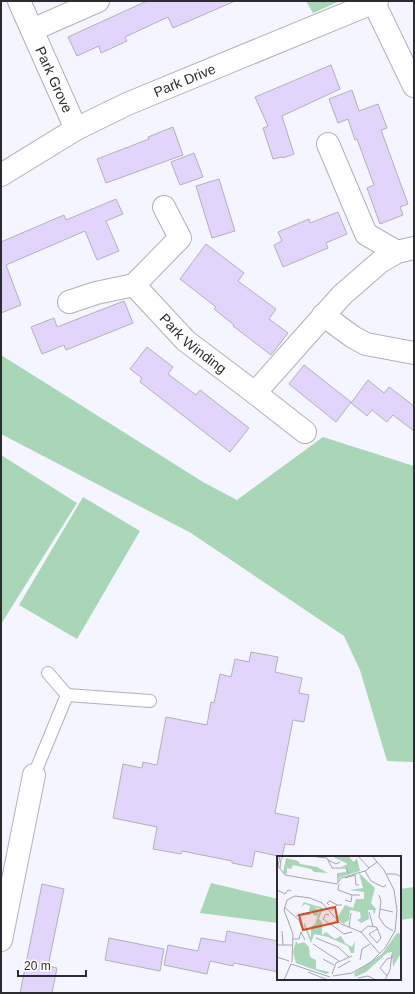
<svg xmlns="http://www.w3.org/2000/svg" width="415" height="994" font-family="Arial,sans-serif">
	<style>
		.green { fill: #a8d6b7 }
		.building { fill: #e2d4fa; stroke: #b3afba }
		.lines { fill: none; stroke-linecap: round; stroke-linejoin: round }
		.service-casing { stroke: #afb0ba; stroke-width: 14 }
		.minor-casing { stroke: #afb0ba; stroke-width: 24 }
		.tertiary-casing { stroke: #afb0ba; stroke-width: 24 }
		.service { stroke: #fff; stroke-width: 12 }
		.minor { stroke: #fff; stroke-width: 22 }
		.tertiary { stroke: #fff; stroke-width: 22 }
		.labels { text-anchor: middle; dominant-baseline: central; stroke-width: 4; stroke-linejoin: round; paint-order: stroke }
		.street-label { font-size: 14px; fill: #2b2b30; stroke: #fff }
		.inset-road { fill: none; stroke: #a4a4ac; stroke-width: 1 }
		.view { fill: #d54d20; fill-opacity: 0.15; stroke: #d54d20; stroke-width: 2 }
		.inset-edge { fill: none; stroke: #2b2b30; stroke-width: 2 }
	</style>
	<rect width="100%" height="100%" fill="#f5f5ff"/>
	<g class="green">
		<path d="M306,1H340L313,13Z"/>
		<path d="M1,355L203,482L237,500L323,437L414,466V762L387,761L360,670L344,636L191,533L1,434Z"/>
		<path d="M1,455L77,503L1,624Z"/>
		<path d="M83,497L140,531L77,639L19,605Z"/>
		<path d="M211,883L278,899V923L200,913Z"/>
		<path d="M414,887V918L400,920V889Z"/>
	</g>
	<g class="building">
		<path d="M147,1H235L173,28L168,17L125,37L127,41L101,53L99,46L77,56L68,37Z"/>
		<path d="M331,65L340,89L282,116L294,154L283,158L282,157L273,159L263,128L268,126L255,97Z"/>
		<path d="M352,90L359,111L378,104L387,128L381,130L408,204L400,207L403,215L380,224L367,188L374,185L357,139L355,140L348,119L338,123L329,99Z"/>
		<path d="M173,127L183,155L106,183L97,159L149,139L148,137Z"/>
		<path d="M194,153L203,177L180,185L171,162Z"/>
		<path d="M219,179L235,231L212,238L196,186Z"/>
		<path d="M116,199L123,214L106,221L119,251L97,260L85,231L6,265L21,305L1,313V242L64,215L66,220Z"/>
		<path d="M338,212L347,234L326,243L328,248L283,267L274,245L282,241L278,232L309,219L310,223Z"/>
		<path d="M206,244L244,273L238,281L276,309L269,319L288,333L271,355L233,326L234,325L214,309L216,307L180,279Z"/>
		<path d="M124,301L133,323L66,350L64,345L42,354L31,327L54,318L57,327Z"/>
		<path d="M147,347L173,367L168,374L196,395L200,390L249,428L230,452L140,382L142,378L130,369Z"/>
		<path d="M304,365L351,402L336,422L289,384Z"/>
		<path d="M368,380L384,393L389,387L414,406V431L393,415L387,422L372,410L367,416L351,403Z"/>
		<path d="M251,652L278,657L275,672L302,678L299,693L309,695L304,722L293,720L275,813L299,818L294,845L285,844L282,857L255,851L252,867L232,863V861L182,851L181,854L153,849L157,827L113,818L123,764L142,768L143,762L157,765L166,717L207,725L211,702L214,703L220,674L231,677L235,659L249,662Z"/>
		<path d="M42,884L64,889L48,966L57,968L52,993H20Z"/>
		<path d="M227,931L278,941V972L234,963L233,966L210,961L207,974L164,965L168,945L198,951L201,938L225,942Z"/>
		<path d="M109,938L164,949L160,971L105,960Z"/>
	</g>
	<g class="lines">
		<g class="service-casing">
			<g id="service">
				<path d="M67,695L150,701"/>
				<path d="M34,775L67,695L48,673"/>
			</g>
		</g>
		<g class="minor-casing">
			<g id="minor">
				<path id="s1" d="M19,1L76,129"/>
				<path d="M374,3L414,86"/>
				<path d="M32,30L98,1"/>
				<path d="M328,144L366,234L397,252"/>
				<path id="s2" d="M164,207L180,238L134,285L186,341L255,393L342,295L380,262L397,252L414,248"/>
				<path d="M69,302L96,293L134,285"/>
				<path d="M323,315L353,337L366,344L414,353"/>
				<path d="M255,393L305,432"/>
				<path d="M1,940L34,775"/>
			</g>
		</g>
		<g class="tertiary-casing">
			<g id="tertiary">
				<path id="s3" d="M1,175L76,129L127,104L377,1"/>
			</g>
		</g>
		<use href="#service" class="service"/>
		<use href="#minor" class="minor"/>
		<use href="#tertiary" class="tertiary"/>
	</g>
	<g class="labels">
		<g class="street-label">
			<text stroke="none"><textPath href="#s1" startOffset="86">Park Grove</textPath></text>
			<text stroke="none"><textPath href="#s3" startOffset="207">Park Drive</textPath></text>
			<text stroke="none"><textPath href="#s2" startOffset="184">Park Winding</textPath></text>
		</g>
	</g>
	<g transform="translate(277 856)">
		<rect width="124" height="124" fill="#f5f5ff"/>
		<path d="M54,0H71L77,6L80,2L83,15L63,21L60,27V17L69,16V11H64L71,8ZM9,2L21,5L23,8L40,11L51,17L37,16L34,13L16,9L14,13L10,12V18L6,17ZM82,17L98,32L94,47L99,53L97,59L96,54H91L92,63L84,67L80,64L84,62L83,56L73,54L72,64L67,67L71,70L65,67L60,62L68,49L76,52L79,43H87V36L72,34L86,32ZM27,46L46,52L42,63L45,66V79L49,76L58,83L64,80L68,87L75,91L78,85L77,97H74L71,90L51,81L37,78L34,87L27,70V66L34,82V71L38,68L43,53L37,51L42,54L40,60L36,59V56L32,55L33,50L28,48L24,51ZM120,77L124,78V97L116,111L115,96L110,97L89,116L78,121L77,117L105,98ZM19,85L21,88L27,86L32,91L33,101L39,104V113L53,116L49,118L19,107L16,96Z" fill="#a8d6b7"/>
		<path class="inset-road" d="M3,0L1,10L8,19L60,28L64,22L88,15L100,6M81,0L92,12M40,1L50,2L55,12H69L72,18M51,4L59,8L63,6M3,12L4,3L7,0M88,15L94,25L106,31L109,29M110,18H119L124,21M68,22L78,19L79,29H82M62,28L61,34L75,39H83M0,34L8,38L11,34L14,35M102,39L104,45L102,61L108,70L116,75M68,44L74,46L75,39M52,49L50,47L53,45L60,49M7,51L22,64L24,70M103,53L116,56M54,55L60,49H65M92,56L96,70M52,59L49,58L46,63L54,69L60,64M19,60L34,58M55,69L67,78L75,76M72,71L74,57M5,75L6,89M84,76L91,70L99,71L100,72L104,82L100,87L92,78L100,73M39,82L61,91L72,101M16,83H22L24,76L28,84M36,88L62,105M0,89H16M0,101L12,105M46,103L57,109M83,104L85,93L93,88M15,106L16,78L7,54L10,44L18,40L33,42L45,47L64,68L84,76L103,98M14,108L53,121M61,112L73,105M31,116L51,124M55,118L59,107L75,100M56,120L75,117L94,106L108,92L118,75L120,54L117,34L107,14L95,0M110,120L103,112L110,103L116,101M81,122L91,120L99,124M7,124L14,108M58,124H72M108,124L113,114L115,98"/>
		<path class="view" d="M58,51L61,66L26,74L22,59Z"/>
		<rect width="124" height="124" class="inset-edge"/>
	</g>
	<rect width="415" height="994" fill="none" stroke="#2b2b30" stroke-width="4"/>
	<path d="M18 970v6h68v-6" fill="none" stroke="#2b2b30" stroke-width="2"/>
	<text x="24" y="970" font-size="12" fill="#2b2b30" stroke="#ffffff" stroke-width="3" paint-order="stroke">20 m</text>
</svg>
